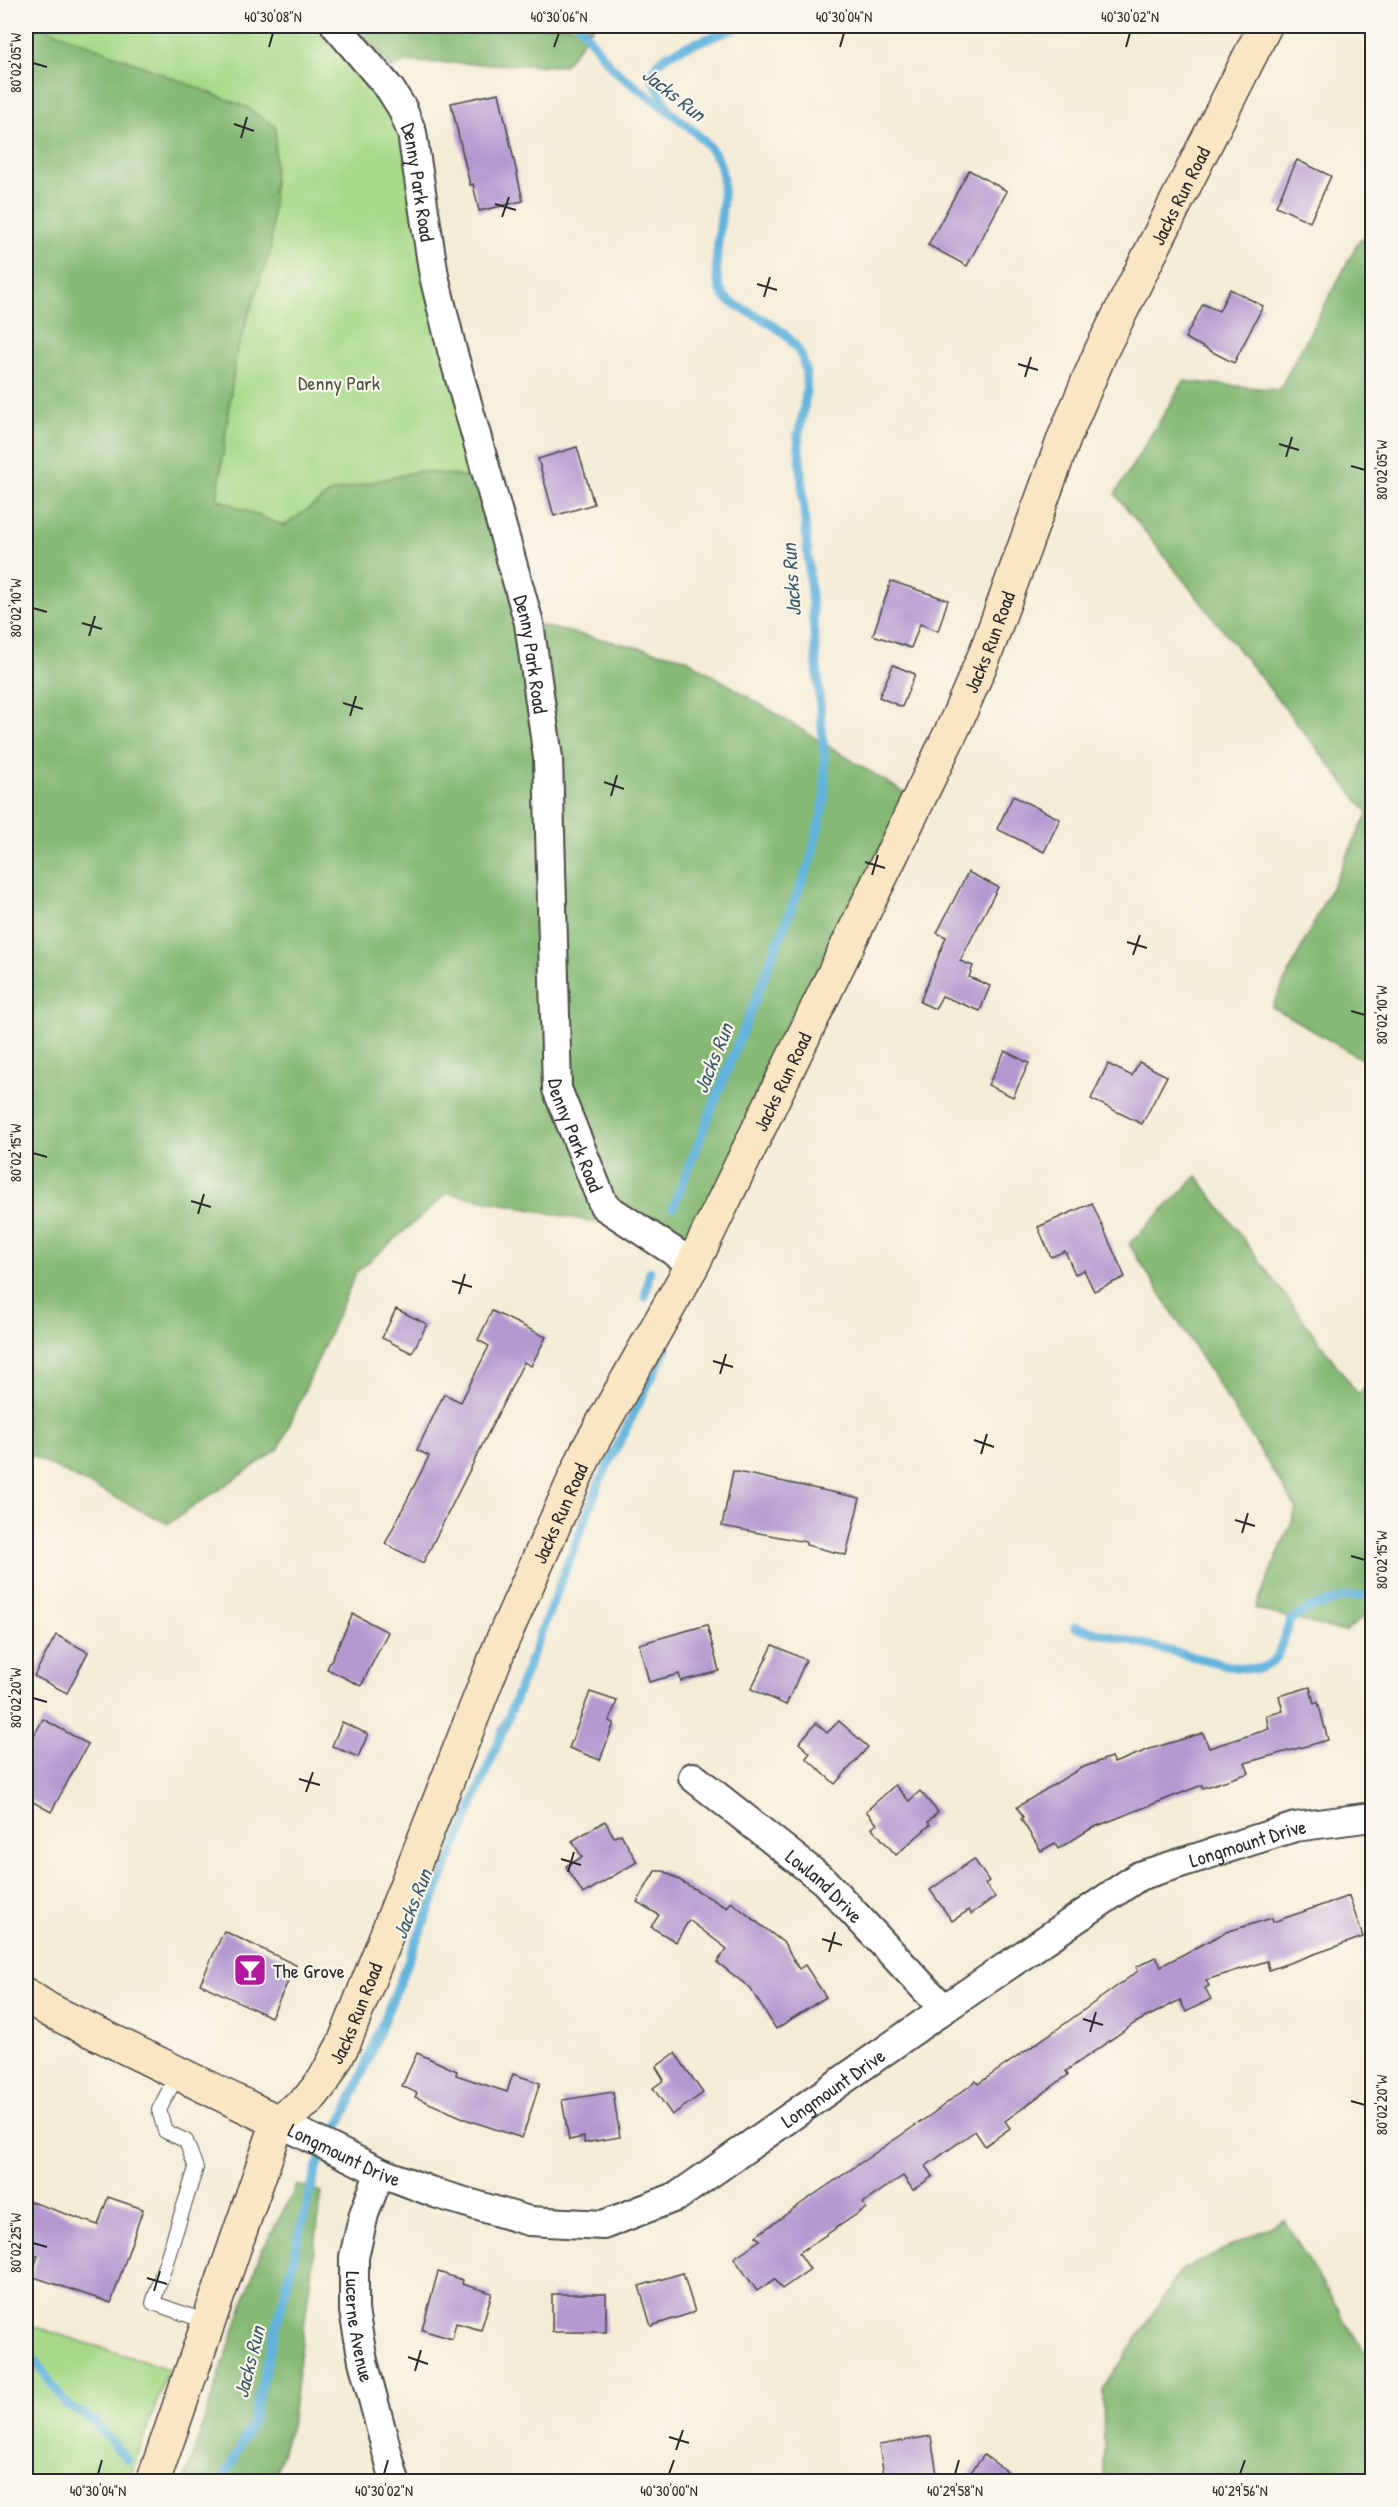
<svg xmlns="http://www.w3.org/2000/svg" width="1398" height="2507" font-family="'Patrick Hand',sans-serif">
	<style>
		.green { fill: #a7d988; stroke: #69825a; stroke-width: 1.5 }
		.forest { fill: #85b974; stroke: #587250; stroke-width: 1.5 }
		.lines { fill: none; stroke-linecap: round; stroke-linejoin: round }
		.stream { stroke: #61b3dd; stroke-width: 9 }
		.building { fill: #b399d0 }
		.lane-casing { stroke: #494845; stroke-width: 16 }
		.street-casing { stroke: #494845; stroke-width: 32 }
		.secondary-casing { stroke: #494845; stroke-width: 36 }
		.lane { stroke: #fff; stroke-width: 14 }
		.street { stroke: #fff; stroke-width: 28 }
		.secondary { stroke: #fbe6c4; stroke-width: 33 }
		.ticks { fill: none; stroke: #2b2b2b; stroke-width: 2 }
		.labels { text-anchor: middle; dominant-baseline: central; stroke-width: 4.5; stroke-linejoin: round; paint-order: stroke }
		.street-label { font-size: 20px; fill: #2b2b2b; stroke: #fbf7ec }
		.park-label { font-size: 20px; fill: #4a5642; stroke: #fbf7ec }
		.poi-label { font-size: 20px; fill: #2b2b2b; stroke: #fbf7ec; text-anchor: start }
		.water-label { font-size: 21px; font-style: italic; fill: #3e5b69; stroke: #fbf7ec }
		.neatline { fill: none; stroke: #2b2b2b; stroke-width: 2 }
		.ticks-label { font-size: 15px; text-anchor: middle; fill: #2b2b2b }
	</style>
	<rect width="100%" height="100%" fill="#fbf7ec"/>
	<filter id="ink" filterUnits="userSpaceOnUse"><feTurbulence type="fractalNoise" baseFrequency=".0167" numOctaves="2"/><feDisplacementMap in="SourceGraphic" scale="12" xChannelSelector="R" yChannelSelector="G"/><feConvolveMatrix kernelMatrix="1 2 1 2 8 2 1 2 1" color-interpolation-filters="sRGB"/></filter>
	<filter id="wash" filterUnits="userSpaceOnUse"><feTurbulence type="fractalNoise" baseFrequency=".008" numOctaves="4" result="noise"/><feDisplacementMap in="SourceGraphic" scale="24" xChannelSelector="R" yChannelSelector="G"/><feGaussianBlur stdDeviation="1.35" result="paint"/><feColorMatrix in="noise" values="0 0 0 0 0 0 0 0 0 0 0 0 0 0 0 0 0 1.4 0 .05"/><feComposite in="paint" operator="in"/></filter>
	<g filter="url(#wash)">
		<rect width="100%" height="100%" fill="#f5ecd7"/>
		<g class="green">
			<path d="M41,26H319L380,96L401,137L475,478L419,471L332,492L284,526L217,499L236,353L271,248Z"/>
			<path d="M26,2324L168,2369L129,2481H26Z"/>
		</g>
		<g class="forest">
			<path d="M26,26H41L246,107L276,127L271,248L236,353L217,499L284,526L332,492L419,471L475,478L529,623L685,658L918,801L693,1264L603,1206L598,1223L448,1193L356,1273L279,1449L168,1524L26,1453Z"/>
			<path d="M350,26H594L564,66L405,62L391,69Z"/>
			<path d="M1372,233V1065L1272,1007L1368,813L1115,494L1184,381L1279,390L1360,239Z"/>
			<path d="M1197,1176L1358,1394L1372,1381V1610L1345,1632L1255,1609L1297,1509L1129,1244Z"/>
			<path d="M297,2185L322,2192L291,2426L273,2481H184L260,2254Z"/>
			<path d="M1284,2220L1368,2358L1372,2362V2481H1104L1103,2390L1181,2270Z"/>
		</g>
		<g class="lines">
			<g class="stream">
				<path d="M580,26C592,40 603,59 617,72C644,96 705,130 719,162C734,198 703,268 724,296C731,305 749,311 759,317C816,347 811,380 798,436L824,754L825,799L811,859L673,1207"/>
				<path d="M669,110L651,76C654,68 657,62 665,57C682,45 718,37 740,26"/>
				<path d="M645,1297L650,1271"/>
				<path d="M1075,1627L1234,1667L1258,1669L1268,1665L1277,1657L1290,1621L1312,1607L1350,1596H1372"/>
				<path d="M26,2348L65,2403L93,2421L128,2460"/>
				<path d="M222,2482L252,2423L316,2169L347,2110L504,1728L599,1483L666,1349"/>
			</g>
		</g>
		<g id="blocks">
			<g class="building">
				<path d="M499,93L523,201L479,211L473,184L470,185L451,103Z"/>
				<path d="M1297,160L1331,176L1310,222L1276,206Z"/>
				<path d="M969,170L1007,191L967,266L928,245Z"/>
				<path d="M1230,289L1263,306L1234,363L1185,338L1203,304L1219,311Z"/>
				<path d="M577,447L594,504L554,516L538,459Z"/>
				<path d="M891,581L948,600L938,631L920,624L911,648L873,635Z"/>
				<path d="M893,665L915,674L902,707L879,697Z"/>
				<path d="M1013,796L1060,819L1044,852L997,829Z"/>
				<path d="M968,872L998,887L960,961L973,966L969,977L990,986L980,1011L942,996L935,1009L920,1002L946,937L937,933Z"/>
				<path d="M1005,1051L1029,1063L1013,1097L988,1085Z"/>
				<path d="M1139,1062L1167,1076L1142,1124L1091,1099L1108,1064L1132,1076Z"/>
				<path d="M1092,1203L1125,1277L1094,1291L1084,1270L1075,1274L1065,1251L1051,1257L1038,1227Z"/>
				<path d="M396,1309L427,1324L412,1353L382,1338Z"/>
				<path d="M492,1311L546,1337L531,1366L524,1362L423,1563L385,1544L429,1456L417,1450L444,1394L461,1402L489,1346L478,1340Z"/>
				<path d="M733,1471L860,1498L846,1555L806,1545V1542L722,1526Z"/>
				<path d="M353,1614L388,1632L361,1686L327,1669Z"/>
				<path d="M707,1625L719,1671L681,1681L679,1674L649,1682L639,1644Z"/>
				<path d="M56,1635L88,1652L67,1693L34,1676Z"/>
				<path d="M773,1645L806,1660L786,1705L751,1689Z"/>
				<path d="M1310,1687L1314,1704L1318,1702L1328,1740L1245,1763L1249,1773L1203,1788L1202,1785L1092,1828L1058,1849L1055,1843L1041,1851L1021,1819L1023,1817L1017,1807L1081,1768L1111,1757L1114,1763L1150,1749L1203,1733L1209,1748L1269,1729L1266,1716L1283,1711L1279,1696Z"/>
				<path d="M590,1692L617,1701L609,1721L614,1723L600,1760L569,1748Z"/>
				<path d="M43,1719L88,1744L51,1812L26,1798V1750Z"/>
				<path d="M839,1721L868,1747L835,1784L806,1758L810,1753L799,1743L816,1723L827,1733Z"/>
				<path d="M342,1722L368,1734L358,1757L332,1746Z"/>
				<path d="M895,1785L909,1801L920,1791L938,1812L928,1822L930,1825L896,1855L872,1828L877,1824L866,1811Z"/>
				<path d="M605,1821L614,1837L621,1834L637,1862L583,1894L566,1866L582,1857L572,1841Z"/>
				<path d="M974,1859L989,1881L985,1884L995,1897L971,1914L969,1910L952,1921L930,1890Z"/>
				<path d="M655,1871H664L727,1908L731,1902L784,1943L799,1969L805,1965L826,1997L776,2029L750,1988L717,1962L727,1949L689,1920L676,1942L651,1927L659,1915L637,1902Z"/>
				<path d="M1349,1896L1363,1937L1269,1970L1267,1961L1206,1980L1209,1986L1205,1988L1211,1999L1186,2012L1180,2000L1135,2023L1066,2071L1068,2075L1005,2121L1010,2128L985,2146L975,2131L926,2166L933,2176L913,2190L903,2176L863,2203L866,2208L799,2253L810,2269L782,2289L775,2279L757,2291L734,2258L760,2240L756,2236L799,2205L932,2114L976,2081L978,2084L1063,2025L1138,1971L1136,1967L1156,1957L1161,1966L1226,1932L1272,1918L1273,1922Z"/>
				<path d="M224,1931L296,1965L271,2017L200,1984Z"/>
				<path d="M417,2053L457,2071L456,2075L507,2092L513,2074L540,2083L522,2138L468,2120L415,2097L417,2093L402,2086Z"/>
				<path d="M675,2053L703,2093L672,2115L653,2088L664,2080L656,2067Z"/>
				<path d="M613,2092L620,2137L584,2143V2137L569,2140L562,2100Z"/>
				<path d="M108,2197L143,2209L111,2303L31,2276L38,2256L26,2254V2200L98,2225Z"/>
				<path d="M438,2272L463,2280L462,2284L492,2293L481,2330L456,2323L452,2339L422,2330Z"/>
				<path d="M683,2273L695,2312L651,2326L639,2286Z"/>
				<rect x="552" y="2294" width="54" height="38"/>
				<path d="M931,2436L938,2481H885L879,2445Z"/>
				<path d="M984,2455L1020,2481H964Z"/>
			</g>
		</g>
	</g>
	<g filter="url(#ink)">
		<use href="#blocks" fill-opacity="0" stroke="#494845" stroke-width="1.5"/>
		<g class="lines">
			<g class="lane-casing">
				<path id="lane" d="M178,2073L159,2110L165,2131L186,2141L196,2168L153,2303L208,2322"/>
			</g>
			<g class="street-casing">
				<g id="street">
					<path id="s1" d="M336,26L390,89L402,108L412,133L434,276L452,350L529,623L548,758L557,1089L604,1206L693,1264"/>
					<path id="s2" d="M693,1777L824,1881L944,2009"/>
					<path id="s3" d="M278,2122L380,2172L438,2194L529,2221L603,2225L678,2196L944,2009L1139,1876L1295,1827L1372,1817"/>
					<path id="s4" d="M380,2172L364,2214L354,2257V2311L363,2361L395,2482"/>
				</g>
			</g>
			<g class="secondary-casing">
				<g id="secondary">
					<path d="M26,1995L49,2010L278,2122"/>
					<path id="s5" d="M153,2482L278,2122L308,2100L324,2080L344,2043L503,1639L587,1451L693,1264L955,724L986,652L1065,436L1101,351L1265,26"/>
				</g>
			</g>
			<use href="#lane" class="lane"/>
			<use href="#street" class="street"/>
			<use href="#secondary" class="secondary"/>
		</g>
	</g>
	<path class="ticks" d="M269,47L273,33M554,47L559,33M840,47L844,33M1126,47L1130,33M33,63L47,67M234,124L254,131M241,138L247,117M495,204L516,210M502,217L509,197M757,284L777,290M764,297L770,277M1018,364L1038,370M1025,377L1031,357M1279,444L1299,450M1286,457L1292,437M1351,466L1365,470M33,608L47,612M82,623L102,629M89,636L95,616M343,703L363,709M350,716L356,696M604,782L624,789M611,796L617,775M865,862L885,868M872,875L878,855M1127,942L1147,948M1133,955L1140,935M1351,1011L1365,1015M33,1153L47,1157M191,1201L211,1207M198,1214L204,1194M452,1281L472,1287M459,1294L465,1274M713,1361L733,1367M720,1374L726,1354M974,1440L994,1447M981,1454L987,1434M1235,1520L1255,1526M1242,1533L1248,1513M1351,1556L1365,1560M33,1698L47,1702M299,1779L320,1785M306,1792L313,1772M561,1859L581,1865M568,1872L574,1852M822,1939L842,1945M829,1952L835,1932M1083,2019L1103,2025M1090,2032L1096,2012M1351,2101L1365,2105M33,2243L47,2247M147,2278L167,2284M154,2291L160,2271M408,2357L428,2364M415,2371L421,2350M669,2437L689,2443M676,2450L683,2430M98,2474L102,2460M384,2474L388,2460M669,2474L674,2460M955,2474L959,2460M1240,2474L1245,2460"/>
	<defs>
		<g id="bar-square" transform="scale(1.725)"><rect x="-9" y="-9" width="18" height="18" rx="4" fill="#b5179e" stroke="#fbf7ec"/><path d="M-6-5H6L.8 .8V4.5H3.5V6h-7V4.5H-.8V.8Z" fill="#fff"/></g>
	</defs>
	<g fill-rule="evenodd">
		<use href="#bar-square" x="250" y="1970"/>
	</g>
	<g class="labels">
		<g class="street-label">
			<text stroke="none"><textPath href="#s1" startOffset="182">Denny Park Road</textPath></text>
			<text stroke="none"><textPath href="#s5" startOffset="2516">Jacks Run Road</textPath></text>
			<text stroke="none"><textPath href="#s5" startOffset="2030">Jacks Run Road</textPath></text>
			<text stroke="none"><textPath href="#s1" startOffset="668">Denny Park Road</textPath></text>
			<text stroke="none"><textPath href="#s5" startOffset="1544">Jacks Run Road</textPath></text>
			<text stroke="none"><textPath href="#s1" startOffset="1154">Denny Park Road</textPath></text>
			<text stroke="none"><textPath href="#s5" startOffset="1058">Jacks Run Road</textPath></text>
			<text stroke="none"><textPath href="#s3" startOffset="1100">Longmount Drive</textPath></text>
			<text stroke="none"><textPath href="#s2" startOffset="171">Lowland Drive</textPath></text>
			<text stroke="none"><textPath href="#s5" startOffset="518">Jacks Run Road</textPath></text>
			<text stroke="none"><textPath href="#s3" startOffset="614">Longmount Drive</textPath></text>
			<text stroke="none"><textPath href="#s3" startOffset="74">Longmount Drive</textPath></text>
			<text stroke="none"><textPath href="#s4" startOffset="159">Lucerne Avenue</textPath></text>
		</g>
		<g class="park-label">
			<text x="339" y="382">Denny Park</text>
		</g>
		<g class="poi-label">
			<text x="273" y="1970">The Grove</text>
		</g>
		<g class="water-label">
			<text transform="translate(674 94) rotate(38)">Jacks Run</text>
			<text transform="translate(791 580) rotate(-94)">Jacks Run</text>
			<text transform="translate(713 1058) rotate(-68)">Jacks Run</text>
			<text transform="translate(412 1904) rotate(-68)">Jacks Run</text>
			<text transform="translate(249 2362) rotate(-76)">Jacks Run</text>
		</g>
	</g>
	<rect width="1398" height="2507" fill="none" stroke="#fbf7ec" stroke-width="66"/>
	<rect x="33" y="33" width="1332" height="2441" class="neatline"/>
	<g class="ticks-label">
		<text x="273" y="22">40°30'08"N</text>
		<text x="559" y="22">40°30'06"N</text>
		<text x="844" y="22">40°30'04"N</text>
		<text x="1130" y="22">40°30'02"N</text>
		<text transform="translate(16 63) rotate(-90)" y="5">80°02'05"W</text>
		<text transform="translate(1382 470) rotate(-90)" y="5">80°02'05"W</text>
		<text transform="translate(16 608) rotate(-90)" y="5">80°02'10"W</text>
		<text transform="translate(1382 1015) rotate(-90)" y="5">80°02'10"W</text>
		<text transform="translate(16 1153) rotate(-90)" y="5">80°02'15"W</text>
		<text transform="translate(1382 1560) rotate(-90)" y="5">80°02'15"W</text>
		<text transform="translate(16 1698) rotate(-90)" y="5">80°02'20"W</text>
		<text transform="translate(1382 2105) rotate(-90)" y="5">80°02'20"W</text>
		<text transform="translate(16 2243) rotate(-90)" y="5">80°02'25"W</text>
		<text x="98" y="2496">40°30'04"N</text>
		<text x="384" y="2496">40°30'02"N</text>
		<text x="669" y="2496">40°30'00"N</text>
		<text x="955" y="2496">40°29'58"N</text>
		<text x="1240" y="2496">40°29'56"N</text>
	</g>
</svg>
